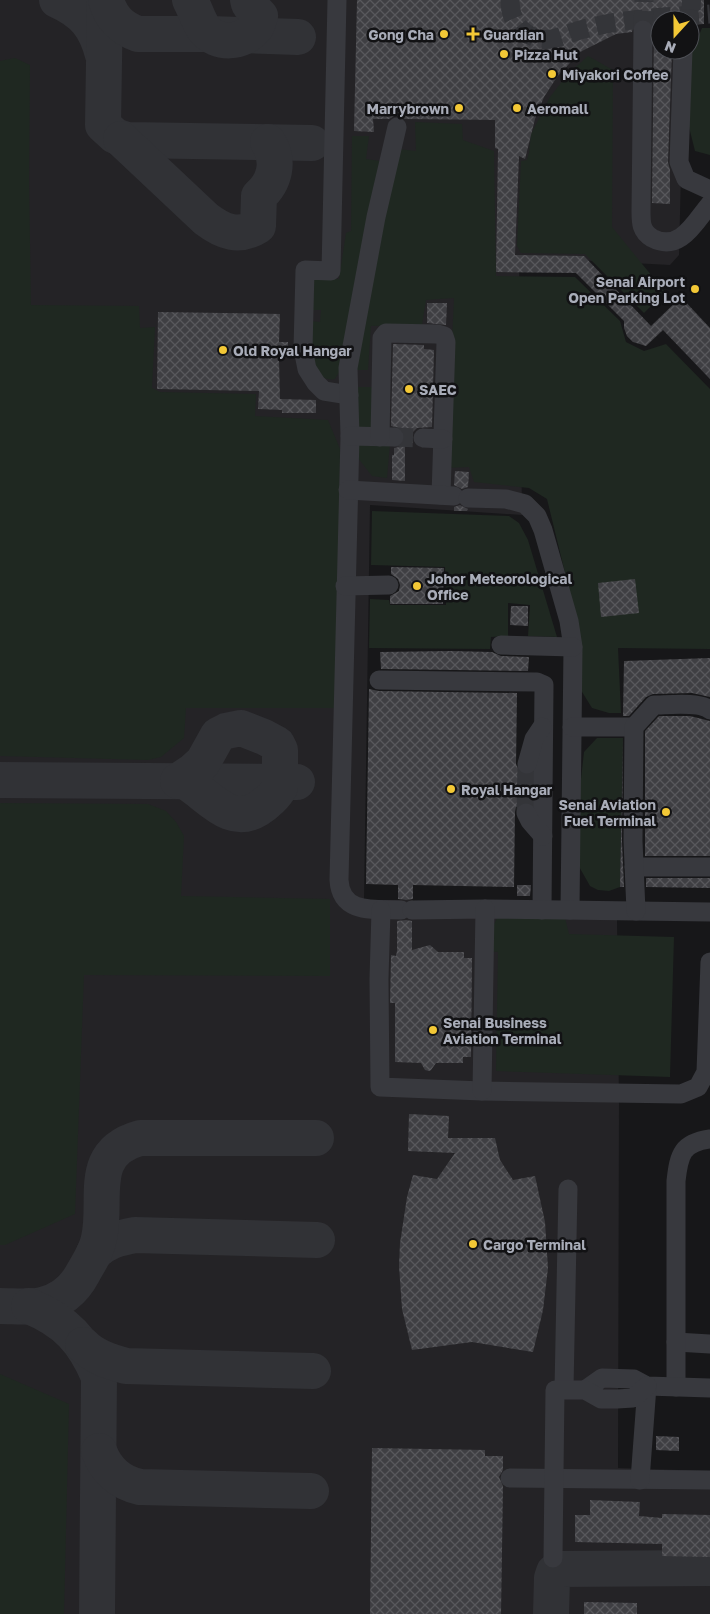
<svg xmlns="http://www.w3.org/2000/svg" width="710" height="1614" font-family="'Golos Text',sans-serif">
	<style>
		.built { fill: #242326 }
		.grass { fill: #1f2821 }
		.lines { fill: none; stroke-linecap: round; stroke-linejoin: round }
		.taxiway { stroke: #313236; stroke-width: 36 }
		.building { fill: url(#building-cross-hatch) }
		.minor-tunnel { stroke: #343539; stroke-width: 19; stroke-dasharray: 19 9; stroke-linecap: butt }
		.minor { stroke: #38393e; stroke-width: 19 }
		.poi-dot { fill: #f3c836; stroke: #121214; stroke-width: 2 }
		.labels { text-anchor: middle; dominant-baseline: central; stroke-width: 5; stroke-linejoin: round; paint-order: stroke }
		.poi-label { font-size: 14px; font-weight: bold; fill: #a9adb9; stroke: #121214; text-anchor: start }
	</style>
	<defs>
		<pattern id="building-cross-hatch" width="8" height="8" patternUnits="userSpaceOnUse" patternTransform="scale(1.25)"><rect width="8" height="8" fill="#3f3f43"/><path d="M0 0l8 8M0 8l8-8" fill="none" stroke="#58585c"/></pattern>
	</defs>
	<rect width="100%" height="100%" fill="#171719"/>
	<path class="built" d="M0,0H686L660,20V50H684L679,255L670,265L519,257L522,515L370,505L364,900H413L412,914L617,918L619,1104L618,1468L710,1471V1614H0Z"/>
	<g class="grass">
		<path d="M702,28H710V155L695,151L689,127L691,55Z"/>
		<path d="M588,56L613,70L612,227L665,292L644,313L585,254L521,253L517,246L521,161L527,160L529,153L531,134L550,97L567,75Z"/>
		<path d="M15,58L30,65L29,181L31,305L139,306L140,328L155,327L152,388L160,392L256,394L255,416L328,420L340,449L338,708H186L184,738L161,757L148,760L0,756V61Z"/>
		<path d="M415,122L462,124L463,140L494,151L496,276L575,277L620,321L626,342L644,351L666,344L710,389V649L618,648L621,713H609L592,708L579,687L578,626L547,499L529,488L474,482L469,467L446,468L454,298L426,300L422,325L371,326L368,370H356L398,149L416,151Z"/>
		<path d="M352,136H369L366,159L380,161L342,367L335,379C326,381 317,375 312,366C309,360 310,330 310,321L320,322L321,310H310L311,278L339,279L346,233L351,231Z"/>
		<path d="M355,387H374L373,429H357Z"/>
		<path d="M355,441L390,443L387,478L372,476L354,453Z"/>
		<path d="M372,511L509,516L519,523L528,540L557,637L528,636L530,605L508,603V636L491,637L490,649L369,648L370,599L389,600L390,605H446L445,567L371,565Z"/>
		<path d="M597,738H623L620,887L609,891L598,890L590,886L577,863L575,832L584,752Z"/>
		<path d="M0,803L148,804L166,811L176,822L184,836L181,896L330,899V976L84,975L75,1214L5,1245H0Z"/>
		<path d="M497,918H565L569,934L674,937L670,1077L496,1071L498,952L487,951L488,938Z"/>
		<path d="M0,1374L69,1404L64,1614H0Z"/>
	</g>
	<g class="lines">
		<g class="taxiway">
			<path d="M57,0C84,12 96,27 103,55"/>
			<path d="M105,0L103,125L115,136L127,140L312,143"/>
			<path d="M106,0C111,18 121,28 138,34H209L298,37"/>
			<path d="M190,0C195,9 198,20 204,29C217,45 243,44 256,27C258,24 259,19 260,16L249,4L248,0"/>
			<path d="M121,139L206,219C223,232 239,238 258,226L259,196C275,182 280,161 268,142"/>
			<path d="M0,780L297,782"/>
			<path d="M178,781L193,771L203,762L218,735L226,731L241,728L264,737L277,744L280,750V787C276,795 266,804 258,809C229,827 208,794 184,781"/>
			<path d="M94,1253C106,1241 119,1238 135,1235L317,1240"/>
			<path d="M0,1306C14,1306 29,1308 42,1305C61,1301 74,1290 83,1273C89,1262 97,1251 99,1238C108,1199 86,1153 140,1138H316"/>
			<path d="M29,1306C66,1321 84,1341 99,1377L97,1614"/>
			<path d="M83,1345C94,1357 110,1362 126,1366L313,1371"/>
			<path d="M99,1451C106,1470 120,1483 140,1487L311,1491"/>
			<path d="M551,1614L552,1578L554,1572L559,1569L710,1568"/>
		</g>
	</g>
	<g class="building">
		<path d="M357,0H704V24L690,25V20H660V50H672L668,162L670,170V204L652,203L654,30L653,25L649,21L643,19L637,20L634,24L632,32L616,34L580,52L557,77L544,97L535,119L525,159L519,156L515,255L584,256L651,326L681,297L710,328V379L663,330L646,346L633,342L627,336L624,328V321L576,273L496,272L498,149L495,148V120L405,119L400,116H394L389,119H373L374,132L354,131Z"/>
		<path d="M427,303H447L446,325L427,323Z"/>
		<path d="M158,312L280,314L279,342H288V358H279L280,399L316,400V413H282V410L258,409L259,391L157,389Z"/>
		<path d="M393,344L424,345V349L434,350L432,427L417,428L413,432L412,437L413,443H405V481L392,480V455H394V448L399,447L403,443L405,437L404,432L400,428L391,426Z"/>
		<path d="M455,471L469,472L468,487L462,489L454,485Z"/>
		<path d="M460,505L468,509L467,511H454V507Z"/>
		<path d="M391,567L444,568L443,604H390V596L399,591L400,585L398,579L391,574Z"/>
		<path d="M635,579L639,613L601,617L598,583Z"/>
		<path d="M511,606H528V626L510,625Z"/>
		<path d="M451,651L492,652L501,656L529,657L528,671L381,669L380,652Z"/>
		<path d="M710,658V697L692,693L653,694L646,697L629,716H623L624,661Z"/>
		<path d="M369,689L379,691L517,693L516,764L519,771L524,775L532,774V803L526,802L521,803L516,807L515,812L514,887L413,885V899L406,900L398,899V885L366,884Z"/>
		<path d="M659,716H690L710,721V856H645V731Z"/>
		<path d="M623,738L622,841L624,887H620Z"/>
		<path d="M646,878H710V888L646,887Z"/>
		<path d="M517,885H531L530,896H517Z"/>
		<path d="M406,920L412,921V950L430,945L438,952H464V958H472L471,1057H463V1063H436L431,1070L429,1071L425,1070L421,1063L395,1062V1003H390L391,955L396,956L397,951V921Z"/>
		<path d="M409,1114L449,1116L448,1138H495L500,1160L513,1180L535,1176L545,1222L548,1268L543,1310L533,1352L472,1342L412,1350L402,1309L399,1266L400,1243L407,1197L413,1175L437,1179L455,1153L408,1151Z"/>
		<path d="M656,1436L679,1437V1451L656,1450Z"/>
		<path d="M372,1448L485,1450V1456H503V1470L499,1477L503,1486L501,1614H370Z"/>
		<path d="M590,1500L640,1502L639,1516L662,1518V1514L710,1515V1557L662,1556V1544L575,1542V1515H590Z"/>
		<path d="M584,1602L637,1603V1614H584Z"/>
	</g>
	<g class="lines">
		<g class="minor-tunnel">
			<path d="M510,0C510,20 520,34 540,39C554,42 570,32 584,29C625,18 668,17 710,14"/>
			<path d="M682,0L710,1"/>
			<path d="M643,30L644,0"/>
			<path d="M394,437L423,438"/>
			<path d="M526,813L527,764"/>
		</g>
		<g class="minor">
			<path d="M337,0L331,271L305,270L303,349L307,369L316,383L324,391L349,395"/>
			<path d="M643,30L641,211C641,223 641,231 652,238C680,253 695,222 710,204"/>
			<path d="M683,50L679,162L686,179L710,190"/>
			<path d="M397,127L376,217L348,368L350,436L339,880C341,915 375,909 401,910"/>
			<path d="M350,436L394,437"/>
			<path d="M380,437L382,338L386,333L437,334L444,336L446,342L441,495"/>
			<path d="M423,438L443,439"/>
			<path d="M348,490L454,496"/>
			<path d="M468,498L506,499L525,504L537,516L543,530L569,621L573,647L570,910"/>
			<path d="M345,586L389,585"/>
			<path d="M501,645L573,647"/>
			<path d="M379,680L537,682L544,685L542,910"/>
			<path d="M572,727H634"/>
			<path d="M527,764L534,739L542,727"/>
			<path d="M526,813L530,821L543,836"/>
			<path d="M634,867H710"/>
			<path d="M381,910L379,979L380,1087L482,1091L681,1094L698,1087L706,1072L710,962"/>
			<path d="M412,910L485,909L710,912"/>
			<path d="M636,911L633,841L634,727L654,705C667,705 700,701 710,710"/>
			<path d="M482,1091L485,909"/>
			<path d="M676,1342L710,1344"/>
			<path d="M676,1387V1181C679,1154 682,1143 710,1139"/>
			<path d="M564,1389L568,1189"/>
			<path d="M585,1390L602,1378L634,1379L647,1386L710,1388"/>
			<path d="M510,1478L710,1480"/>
			<path d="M640,1480L647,1386"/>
			<path d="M553,1558L555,1390H585L601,1399H617L633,1398L647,1386"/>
		</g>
	</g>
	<g class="poi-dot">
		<circle cx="444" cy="34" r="5"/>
		<path d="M470.5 26.5h5v5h5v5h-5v5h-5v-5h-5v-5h5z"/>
		<circle cx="504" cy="54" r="5"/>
		<circle cx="552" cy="74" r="5"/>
		<circle cx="459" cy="108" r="5"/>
		<circle cx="517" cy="108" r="5"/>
		<circle cx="695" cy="289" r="5"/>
		<circle cx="223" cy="350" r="5"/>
		<circle cx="409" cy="389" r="5"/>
		<circle cx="417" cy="586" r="5"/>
		<circle cx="451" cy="789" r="5"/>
		<circle cx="666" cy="812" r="5"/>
		<circle cx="433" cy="1030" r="5"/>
		<circle cx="473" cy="1244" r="5"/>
	</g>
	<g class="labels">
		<g class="poi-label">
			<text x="434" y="34" text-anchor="end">Gong Cha</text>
			<text x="483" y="34">Guardian</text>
			<text x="514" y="54">Pizza Hut</text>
			<text x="562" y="74">Miyakori Coffee</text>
			<text x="449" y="108" text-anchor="end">Marrybrown</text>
			<text x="527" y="108">Aeromall</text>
			<text x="685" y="281" text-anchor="end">Senai Airport<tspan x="685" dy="16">Open Parking Lot</tspan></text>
			<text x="233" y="350">Old Royal Hangar</text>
			<text x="419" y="389">SAEC</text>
			<text x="427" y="578">Johor Meteorological<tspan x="427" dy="16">Office</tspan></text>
			<text x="461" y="789">Royal Hangar</text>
			<text x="656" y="804" text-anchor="end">Senai Aviation<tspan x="656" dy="16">Fuel Terminal</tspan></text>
			<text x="443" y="1022">Senai Business<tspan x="443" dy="16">Aviation Terminal</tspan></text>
			<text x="483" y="1244">Cargo Terminal</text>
		</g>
	</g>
	<g transform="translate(675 35) rotate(201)"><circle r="24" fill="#121214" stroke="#4e5056"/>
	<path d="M0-4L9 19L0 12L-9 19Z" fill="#f3c836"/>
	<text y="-8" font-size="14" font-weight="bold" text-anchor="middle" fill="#a9adb9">N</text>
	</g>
</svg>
